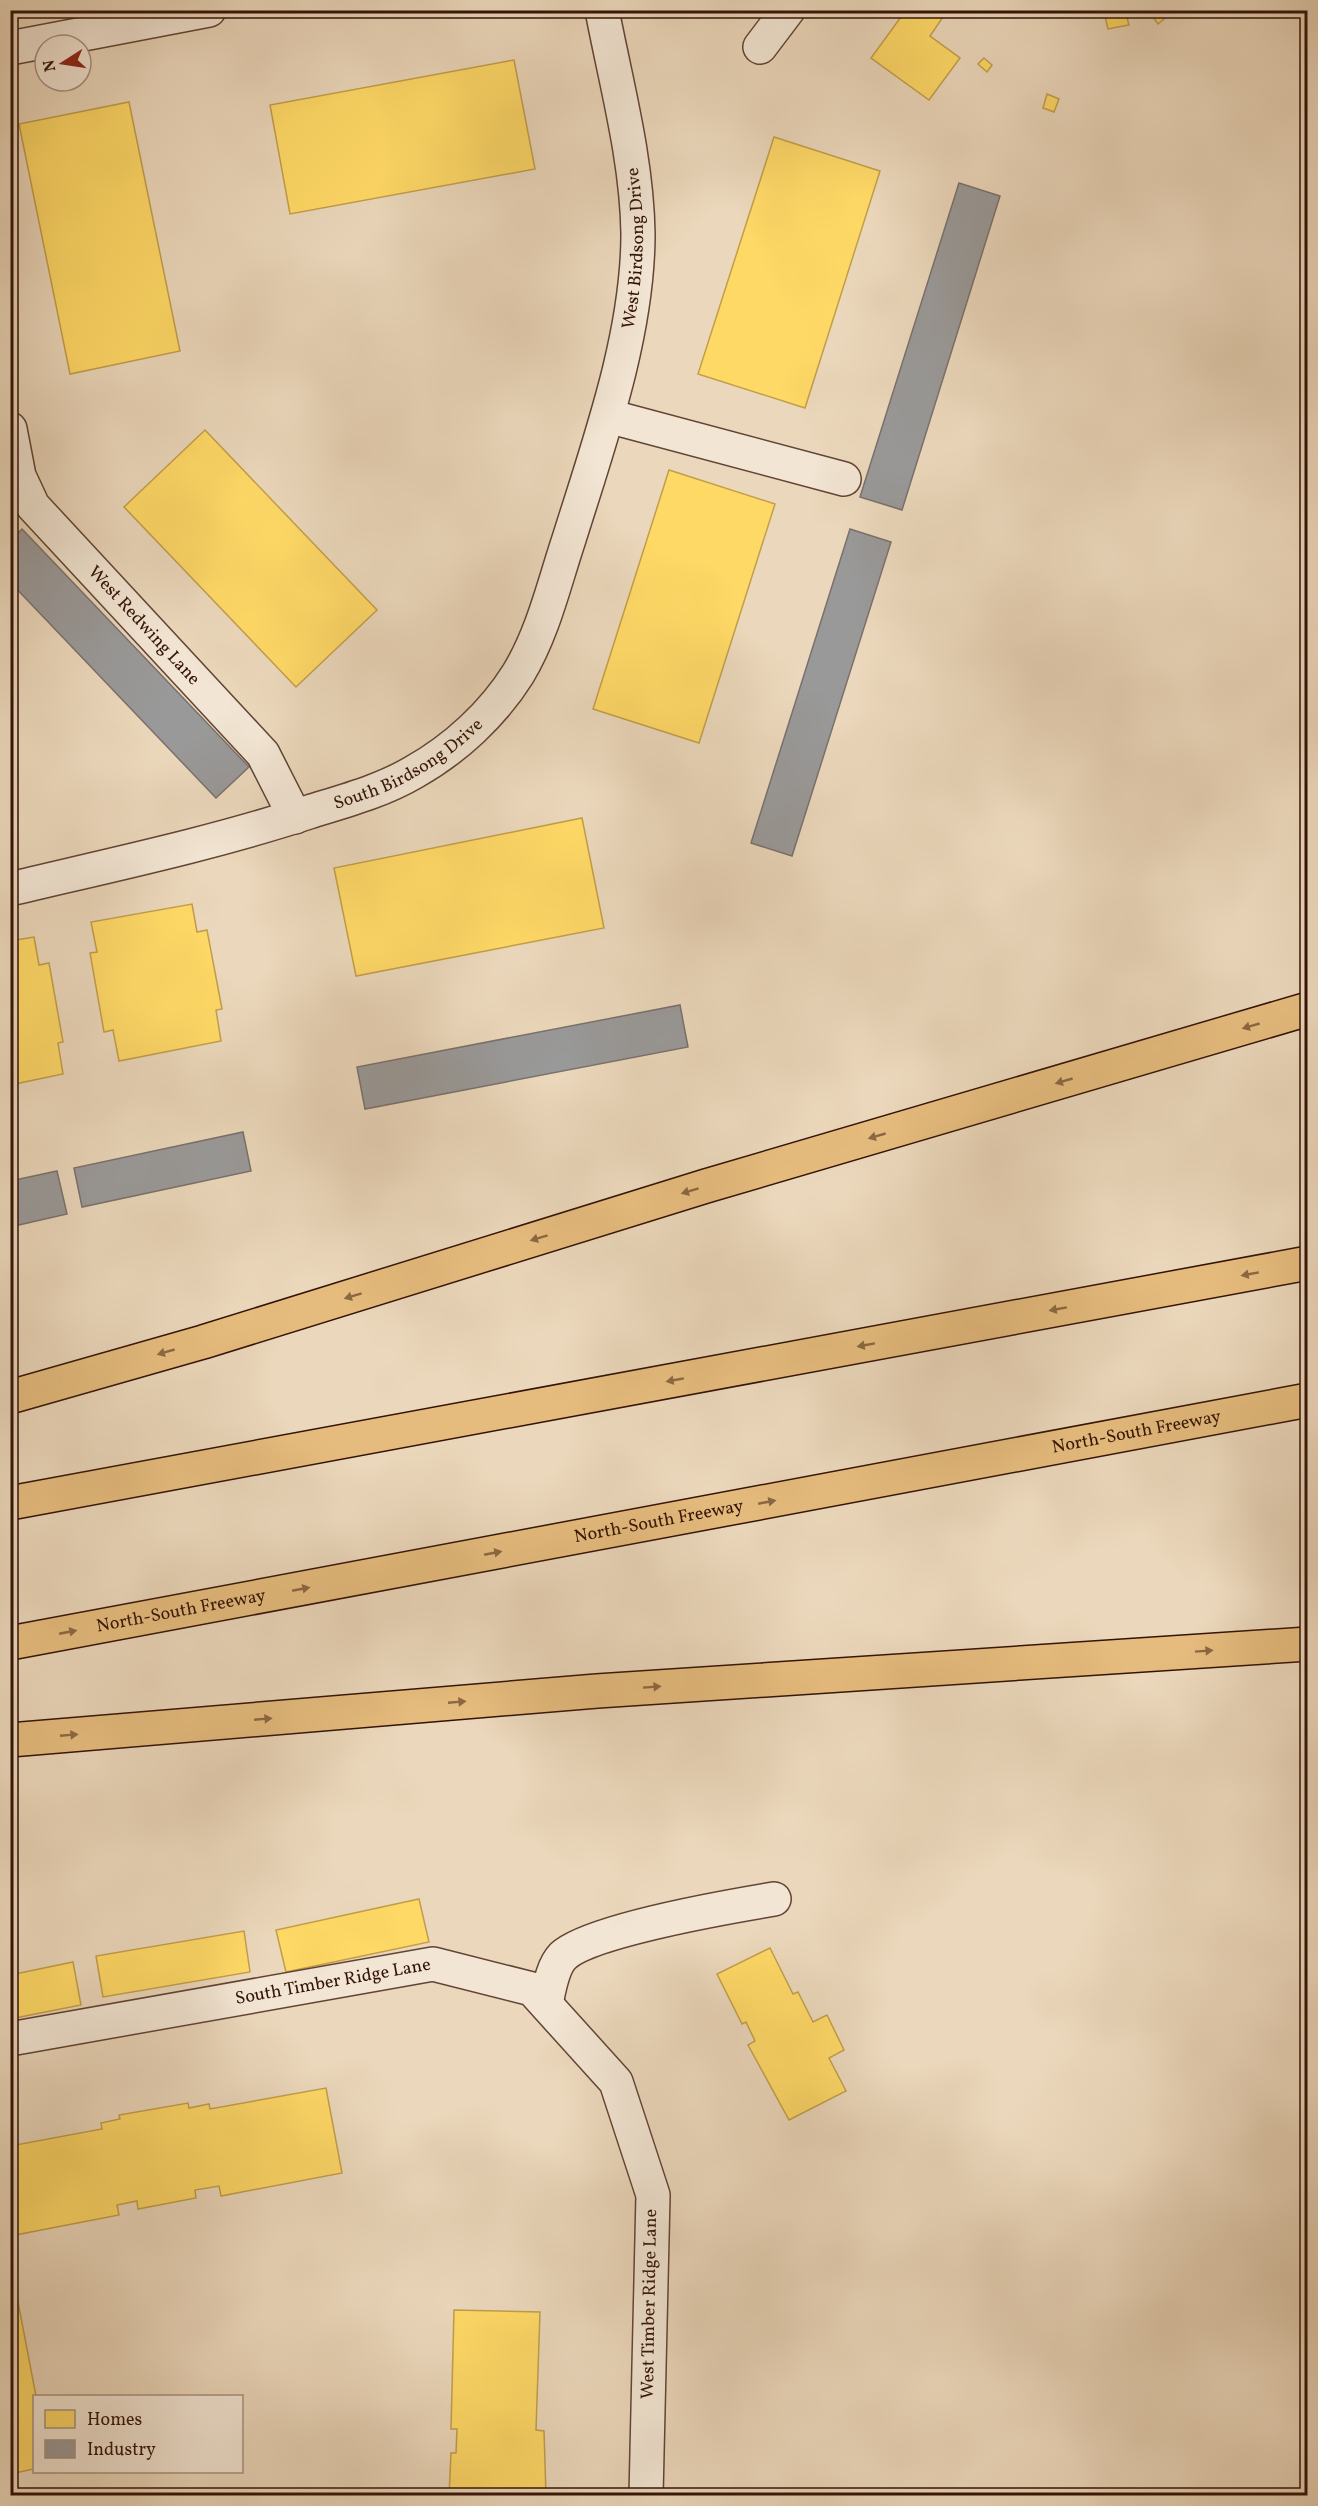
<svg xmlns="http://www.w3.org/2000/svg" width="1318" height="2506" font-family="Vollkorn,serif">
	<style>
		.homes { fill: #ffd966; stroke: #c29e4a; stroke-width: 1.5 }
		.industry { fill: #999; stroke: #7a716d; stroke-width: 1.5 }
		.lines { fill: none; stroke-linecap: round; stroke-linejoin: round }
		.minor-casing { stroke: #614434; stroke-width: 36 }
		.highway-casing { stroke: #331307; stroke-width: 36 }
		.minor { stroke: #f2e5d3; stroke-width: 33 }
		.highway { stroke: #e6bc7e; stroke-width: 33 }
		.oneway { fill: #8c6842 }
		.labels { text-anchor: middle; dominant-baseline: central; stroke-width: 6; stroke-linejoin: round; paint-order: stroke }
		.street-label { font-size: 18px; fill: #331307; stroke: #f2e5d3 }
	</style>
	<rect width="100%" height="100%" fill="#ebd7bb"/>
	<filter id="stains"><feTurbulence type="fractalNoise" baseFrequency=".00333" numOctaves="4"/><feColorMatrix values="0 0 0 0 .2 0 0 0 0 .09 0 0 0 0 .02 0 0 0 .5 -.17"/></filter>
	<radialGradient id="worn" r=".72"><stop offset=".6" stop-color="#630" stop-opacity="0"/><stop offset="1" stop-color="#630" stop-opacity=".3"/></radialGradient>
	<g class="homes">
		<path d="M906,10H933L943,17L930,36L960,58L929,100L871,58Z"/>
		<path d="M1113,10H1125L1129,25L1108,29L1104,12Z"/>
		<path d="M1148,10H1175L1158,24Z"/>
		<path d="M984,58L992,65L987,72L978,64Z"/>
		<path d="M514,60L535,169L290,214L270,105Z"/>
		<path d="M1047,94L1059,99L1054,112L1043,108Z"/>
		<path d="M129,102L180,351L70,374L19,124Z"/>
		<path d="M774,137L880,171L805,408L698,374Z"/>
		<path d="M205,430L377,610L296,687L124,507Z"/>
		<path d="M669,470L775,504L699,743L593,709Z"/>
		<path d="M582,818L604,928L356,976L334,868Z"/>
		<path d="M192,904L197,932L207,930L222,1009L216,1010L221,1041L119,1061L113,1030L104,1032L90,953L97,952L91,922Z"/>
		<path d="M34,937L39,965L49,963L63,1042L58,1043L63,1074L10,1085V941Z"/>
		<path d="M419,1899L429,1942L286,1972L276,1930Z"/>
		<path d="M244,1931L250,1972L103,1997L96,1956Z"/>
		<path d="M770,1948L793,1994L798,1992L813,2022L827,2015L844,2050L829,2058L846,2091L789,2120L748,2045L755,2041L746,2022L742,2024L717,1974Z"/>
		<path d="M73,1962L81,2005L10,2019V1975Z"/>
		<path d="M326,2088L342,2173L221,2196L219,2186L195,2190L196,2198L138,2209L137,2201L117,2205L119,2215L10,2236V2146L102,2129L101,2123L120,2119L119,2115L188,2103L189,2108L209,2104L210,2109Z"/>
		<path d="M10,2260L36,2396L34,2469L10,2474Z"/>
		<path d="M454,2310L540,2312L536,2430L544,2431L546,2496H449L451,2453H456L457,2429H451Z"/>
	</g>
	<g class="industry">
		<path d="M959,183L1000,196L902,510L860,497Z"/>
		<path d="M22,529L249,767L216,798L10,582V541Z"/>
		<path d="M850,529L891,542L792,856L751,843Z"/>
		<path d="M680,1005L688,1047L365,1109L357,1067Z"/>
		<path d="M243,1132L251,1171L82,1207L74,1168Z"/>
		<path d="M57,1171L67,1214L10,1227V1181Z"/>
	</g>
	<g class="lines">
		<g class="minor-casing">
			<g id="minor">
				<path d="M760,47L788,10"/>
				<path d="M10,48L209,10"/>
				<path d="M608,416L844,479"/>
				<path id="s1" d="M10,429L19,476L33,506L263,754L295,817"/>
				<path id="s2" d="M10,889C111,865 211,844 309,812C344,801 382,791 414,772C455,749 493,714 518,674C543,633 554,584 569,539C599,443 638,335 638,234C637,159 616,83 602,10"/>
				<path d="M546,2004C549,1990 552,1967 563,1956C590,1930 732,1906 774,1899"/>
				<path id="s3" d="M10,2039L433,1964L532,1989L616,2082L653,2195L646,2496"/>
			</g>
		</g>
		<g class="highway-casing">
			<g id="highway">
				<path d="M10,1397L203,1342L706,1186L1308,1009"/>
				<path d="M10,1503L1308,1263"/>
				<path id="s4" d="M10,1643L1308,1400"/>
				<path d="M10,1740L597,1691L1308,1644"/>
			</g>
		</g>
		<use href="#minor" class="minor"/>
		<use href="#highway" class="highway"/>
	</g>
	<defs><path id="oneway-solid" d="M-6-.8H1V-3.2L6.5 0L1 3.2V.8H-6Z" transform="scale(1.5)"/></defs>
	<g class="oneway">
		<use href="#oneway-solid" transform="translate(1251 1026) rotate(164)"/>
		<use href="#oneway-solid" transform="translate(1064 1081) rotate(164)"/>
		<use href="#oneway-solid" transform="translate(877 1136) rotate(164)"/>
		<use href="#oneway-solid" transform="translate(690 1191) rotate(163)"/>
		<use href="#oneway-solid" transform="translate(539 1238) rotate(163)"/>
		<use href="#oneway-solid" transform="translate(1250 1274) rotate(170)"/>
		<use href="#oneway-solid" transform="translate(353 1296) rotate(163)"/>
		<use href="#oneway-solid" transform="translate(1058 1309) rotate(170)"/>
		<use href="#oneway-solid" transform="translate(866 1345) rotate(170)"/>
		<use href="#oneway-solid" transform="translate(166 1352) rotate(164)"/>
		<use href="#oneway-solid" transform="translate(675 1380) rotate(170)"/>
		<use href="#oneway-solid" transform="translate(767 1502) rotate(-11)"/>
		<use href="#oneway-solid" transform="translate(493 1553) rotate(-11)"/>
		<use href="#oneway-solid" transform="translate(301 1589) rotate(-11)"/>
		<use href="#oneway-solid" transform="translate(68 1632) rotate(-11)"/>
		<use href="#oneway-solid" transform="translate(1204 1651) rotate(-4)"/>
		<use href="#oneway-solid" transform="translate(652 1687) rotate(-4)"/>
		<use href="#oneway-solid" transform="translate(457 1702) rotate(-5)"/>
		<use href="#oneway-solid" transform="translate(263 1719) rotate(-5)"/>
		<use href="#oneway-solid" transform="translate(69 1735) rotate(-5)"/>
	</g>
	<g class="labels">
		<g class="street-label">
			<text stroke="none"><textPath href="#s2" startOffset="1010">West Birdsong Drive</textPath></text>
			<text stroke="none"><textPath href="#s1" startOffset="244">West Redwing Lane</textPath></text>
			<text stroke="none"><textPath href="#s2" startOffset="420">South Birdsong Drive</textPath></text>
			<text stroke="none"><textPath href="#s4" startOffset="1146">North-South Freeway</textPath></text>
			<text stroke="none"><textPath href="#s4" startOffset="660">North-South Freeway</textPath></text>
			<text stroke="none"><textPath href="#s4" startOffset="174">North-South Freeway</textPath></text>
			<text stroke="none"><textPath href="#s3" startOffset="328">South Timber Ridge Lane</textPath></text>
			<text transform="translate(650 2304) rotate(-89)">West Timber Ridge Lane</text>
		</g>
	</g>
	<rect width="1318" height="2506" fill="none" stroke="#ebd7bb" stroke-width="36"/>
	<rect x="12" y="12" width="1294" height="2482" fill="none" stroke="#331307" stroke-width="3"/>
	<rect x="18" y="18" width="1282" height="2470" fill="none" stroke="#331307" stroke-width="1.5"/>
	<rect x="33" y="2395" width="210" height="78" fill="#f2e5d3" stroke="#a69181" stroke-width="1.5"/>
	<rect x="45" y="2410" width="30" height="18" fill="#ffd966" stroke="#a69181" stroke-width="1.5"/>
	<text x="87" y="2425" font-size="18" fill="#331307">Homes</text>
	<rect x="45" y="2440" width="30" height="18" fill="#999999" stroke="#a69181" stroke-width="1.5"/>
	<text x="87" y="2455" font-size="18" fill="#331307">Industry</text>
	<g transform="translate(63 63) rotate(258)"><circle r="28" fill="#f2e5d3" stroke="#a69181" stroke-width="1.5"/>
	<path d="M0-4.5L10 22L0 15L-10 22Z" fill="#8f2418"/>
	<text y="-9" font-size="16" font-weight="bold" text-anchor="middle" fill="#331307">N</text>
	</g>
	<rect width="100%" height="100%" filter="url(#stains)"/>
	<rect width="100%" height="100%" fill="url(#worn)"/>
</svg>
